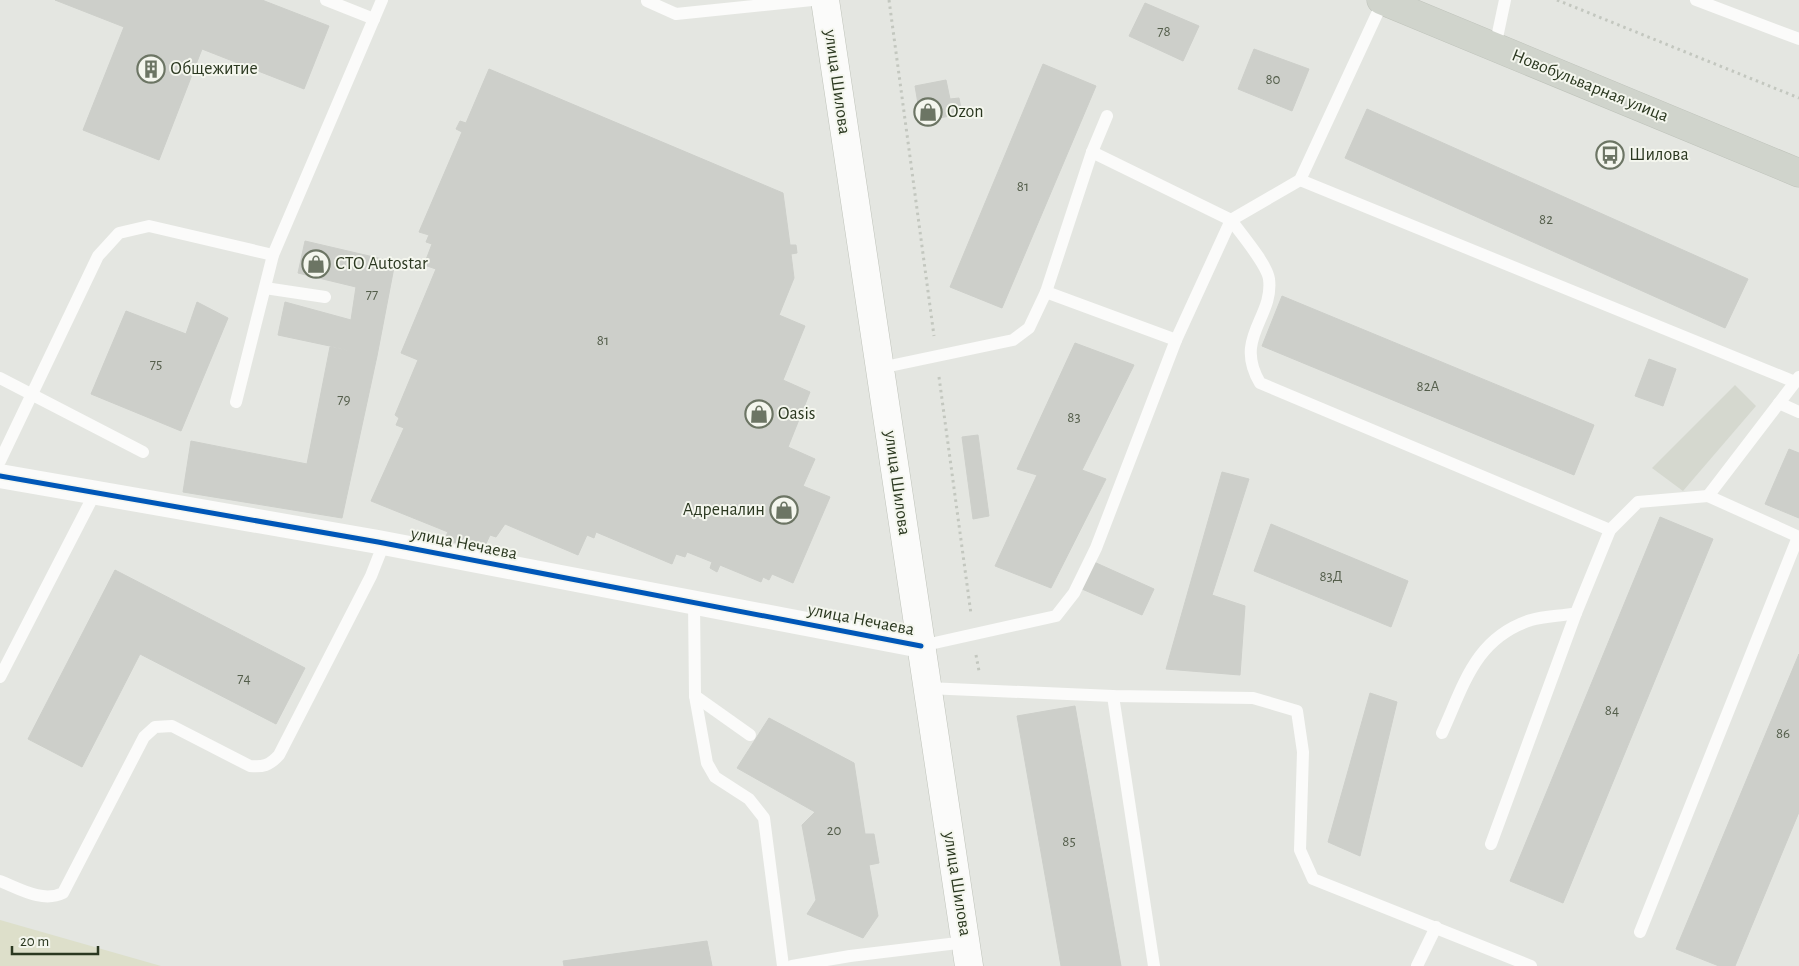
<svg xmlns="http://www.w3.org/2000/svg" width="1799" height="966" font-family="'Alegreya Sans',sans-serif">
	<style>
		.built { fill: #d5d8cf }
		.green { fill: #dddfca }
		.building { fill: #cdcfca; stroke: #cdcfca }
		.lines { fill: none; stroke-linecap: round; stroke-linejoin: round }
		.secondary-casing { stroke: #bfc3ba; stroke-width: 29 }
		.primary-casing { stroke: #bfc3bb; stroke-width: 29 }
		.path { stroke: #c3c7bf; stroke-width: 3; stroke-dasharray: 2.5 4; stroke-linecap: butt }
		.lane { stroke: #fbfbfa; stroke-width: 12 }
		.street { stroke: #fbfbfa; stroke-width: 24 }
		.secondary { stroke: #fbfbfa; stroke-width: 28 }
		.primary { stroke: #d0d4cc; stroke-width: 28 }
		.cycleway-casing { stroke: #f4f6ee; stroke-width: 8 }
		.cycleway { stroke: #0057b8; stroke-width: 5 }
		.labels { text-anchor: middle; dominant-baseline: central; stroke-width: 4; stroke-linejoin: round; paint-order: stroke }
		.number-label { font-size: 15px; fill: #545e4b }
		.poi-label { font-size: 18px; fill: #2b3820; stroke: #f4f6ee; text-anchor: start }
		.street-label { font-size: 18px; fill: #2b3820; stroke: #f4f6ee }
	</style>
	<rect width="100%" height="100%" fill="#e4e6e1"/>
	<path class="built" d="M1735,385L1756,406L1683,491L1652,468Z"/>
	<path class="green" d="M0,920L161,966H0Z"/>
	<g class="building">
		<path d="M55,0H262L329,26L304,89L202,49L159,160L83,130L124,27Z"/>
		<path d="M1145,3L1199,26L1183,61L1129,36Z"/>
		<path d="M1254,49L1309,69L1292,111L1238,89Z"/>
		<path d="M1043,64L1096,86L1002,308L950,287Z"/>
		<path d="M489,69L783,193L790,245H796L797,253L791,254L794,278L779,315L805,326L783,380L810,392L788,447L815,459L803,486L830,497L793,583L772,574L769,580L763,577L761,582L720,565L717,572L710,568L712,562L687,552L685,557L676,554L672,564L596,532L594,538L587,535L578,555L505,524L496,537L490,535L484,548L463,538L460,545L445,538L448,532L371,501L404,428L396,425L399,418L395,415L418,360L401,353L436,269L424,265L432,244L426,242L429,235L419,232L462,132L456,129L460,121L466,123Z"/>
		<path d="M946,80L950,99L959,98L962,114L921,121L915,86Z"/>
		<path d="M1367,109L1748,279L1725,328L1345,158Z"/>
		<path d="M305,241L395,262L377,356L278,335L285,302L351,320L356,287L298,273Z"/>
		<path d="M1282,296L1594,425L1574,475L1262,346Z"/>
		<path d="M197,302L228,318L181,431L91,394L126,311L186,334Z"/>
		<path d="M1075,343L1134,365L1082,470L1106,479L1051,588L995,566L1037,475L1017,469Z"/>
		<path d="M330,347L377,356L342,518L183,492L191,441L307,464Z"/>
		<path d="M1649,359L1676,369L1663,406L1635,396Z"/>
		<path d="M978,435L989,516L973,519L962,437Z"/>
		<path d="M1789,449L1799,453V518L1765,504Z"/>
		<path d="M1222,472L1249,479L1212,595L1245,606L1240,675L1166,669Z"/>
		<path d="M1660,517L1713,539L1563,903L1510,881Z"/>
		<path d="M1271,524L1408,581L1391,627L1254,571Z"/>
		<path d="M1094,562L1154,589L1142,615L1082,589Z"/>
		<path d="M115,570L305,668L276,724L140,654L82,767L28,739Z"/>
		<path d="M1799,654V812L1735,966H1719L1676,949Z"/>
		<path d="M1370,693L1397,702L1360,856L1328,842Z"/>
		<path d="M1075,706L1121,966H1061L1017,716Z"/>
		<path d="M769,718L854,763L865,834H874L879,863L869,865L878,916L863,938L807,914L816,900L802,825L815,812L737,768Z"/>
		<path d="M707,941L712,966H564L563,961Z"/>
	</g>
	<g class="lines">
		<g class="secondary-casing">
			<path id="secondary" d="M825,0L969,966"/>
		</g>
		<g class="primary-casing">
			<path id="primary" d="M1381,0L1799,173"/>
		</g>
		<g class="path">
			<path d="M889,0L934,336"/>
			<path d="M1557,0L1799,98"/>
			<path d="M939,377L971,614"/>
			<path d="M976,655L979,671"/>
		</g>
		<g class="lane">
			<path d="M326,0L374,19"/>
			<path d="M1696,0L1799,39"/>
			<path d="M647,1L676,14L812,0"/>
			<path d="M1495,47L1505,0"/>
			<path d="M1092,152L1231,220L1300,180L1383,1"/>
			<path d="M1300,180L1795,382"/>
			<path d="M1231,220C1241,234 1267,264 1269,279C1274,318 1233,337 1260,383L1610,530"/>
			<path d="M265,288L325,297"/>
			<path d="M1176,340L1231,220"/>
			<path d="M880,368L1013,340L1029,328L1046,292L1092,152L1107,116"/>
			<path d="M1799,377L1708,496L1799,537"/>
			<path d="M0,378L143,452"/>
			<path d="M236,402L273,255L382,0"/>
			<path d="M1779,403L1799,412"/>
			<path d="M0,461L98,256L119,233L149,226L273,255"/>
			<path d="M694,602L695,696L707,763L715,777L749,799L764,818L783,966"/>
			<path d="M921,646L1056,616L1074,593L1096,548L1176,340L1046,292"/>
			<path d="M0,677L96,491"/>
			<path d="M927,688L1113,696L1253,698L1297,711L1303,752L1300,850L1313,879L1531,966"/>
			<path d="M695,696L750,735"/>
			<path d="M1113,696L1154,966"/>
			<path d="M1442,733C1464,685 1475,638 1531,620C1545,616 1562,616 1576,613"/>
			<path d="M1491,844L1576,613L1610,530L1638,502L1708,496"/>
			<path d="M0,881C20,889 43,903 63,893L144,737L155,727L172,726L250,766C263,767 269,766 279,755L371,576L384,543"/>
			<path d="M1640,932L1798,537"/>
			<path d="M792,966L850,956L966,942"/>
			<path d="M1417,966L1436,927"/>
		</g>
		<path class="street" d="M0,476L378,542L921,646"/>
		<use href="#secondary" class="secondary"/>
		<use href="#primary" class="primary"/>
		<g class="cycleway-casing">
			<path id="cycleway" d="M0,476L378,542L921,646"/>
		</g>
		<use href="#cycleway" class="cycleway"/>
	</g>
	<defs>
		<g id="building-ring" transform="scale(1.4375)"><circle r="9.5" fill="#f4f6ee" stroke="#6c7564" stroke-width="1.5"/><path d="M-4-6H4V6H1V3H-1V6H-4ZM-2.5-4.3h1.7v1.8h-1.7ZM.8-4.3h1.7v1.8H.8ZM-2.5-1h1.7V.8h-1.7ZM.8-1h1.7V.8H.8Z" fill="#6c7564"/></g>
		<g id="shop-ring" transform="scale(1.4375)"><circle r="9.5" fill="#f4f6ee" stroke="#6c7564" stroke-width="1.5"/><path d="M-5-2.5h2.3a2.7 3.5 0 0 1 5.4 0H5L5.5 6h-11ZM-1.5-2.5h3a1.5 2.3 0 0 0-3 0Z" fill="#6c7564"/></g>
		<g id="bus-ring" transform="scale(1.4375)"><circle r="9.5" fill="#f4f6ee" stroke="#6c7564" stroke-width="1.5"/><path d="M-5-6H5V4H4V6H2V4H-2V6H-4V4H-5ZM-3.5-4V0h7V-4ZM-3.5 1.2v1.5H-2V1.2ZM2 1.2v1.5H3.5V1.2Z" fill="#6c7564"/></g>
	</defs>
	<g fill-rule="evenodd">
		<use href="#building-ring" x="151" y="69"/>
		<use href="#shop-ring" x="928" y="112"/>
		<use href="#bus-ring" x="1610" y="155"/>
		<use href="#shop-ring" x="316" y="264"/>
		<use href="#shop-ring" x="759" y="414"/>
		<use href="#shop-ring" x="784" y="510"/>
	</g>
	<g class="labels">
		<g class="number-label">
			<text x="1164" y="31">78</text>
			<text x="1273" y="79">80</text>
			<text x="1023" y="186">81</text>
			<text x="1546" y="219">82</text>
			<text x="372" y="294">77</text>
			<text x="603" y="340">81</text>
			<text x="156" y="364">75</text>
			<text x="1428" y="386">82А</text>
			<text x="344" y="399">79</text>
			<text x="1074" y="417">83</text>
			<text x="1331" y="576">83Д</text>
			<text x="244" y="678">74</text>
			<text x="1612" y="710">84</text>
			<text x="1783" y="733">86</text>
			<text x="834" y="830">20</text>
			<text x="1069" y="841">85</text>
		</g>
		<g class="poi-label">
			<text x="170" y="69">Общежитие</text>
			<text x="947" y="112">Ozon</text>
			<text x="1629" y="155">Шилова</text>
			<text x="335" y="264">СТО Autostar</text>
			<text x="778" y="414">Oasis</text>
			<text x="765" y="510" text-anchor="end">Адреналин</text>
		</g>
		<g class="street-label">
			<text transform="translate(837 82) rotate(82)">улица Шилова</text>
			<text transform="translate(1590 86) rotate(22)">Новобульварная улица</text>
			<text transform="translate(897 483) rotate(82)">улица Шилова</text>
			<text transform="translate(464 544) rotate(11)">улица Нечаева</text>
			<text transform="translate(861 620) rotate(11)">улица Нечаева</text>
			<text transform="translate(957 884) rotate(81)">улица Шилова</text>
		</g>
	</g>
	<path d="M12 946v8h86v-8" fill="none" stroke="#2b3820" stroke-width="2.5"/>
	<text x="20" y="946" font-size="15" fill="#2b3820" stroke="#f4f6ee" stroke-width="4" paint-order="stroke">20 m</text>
</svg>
